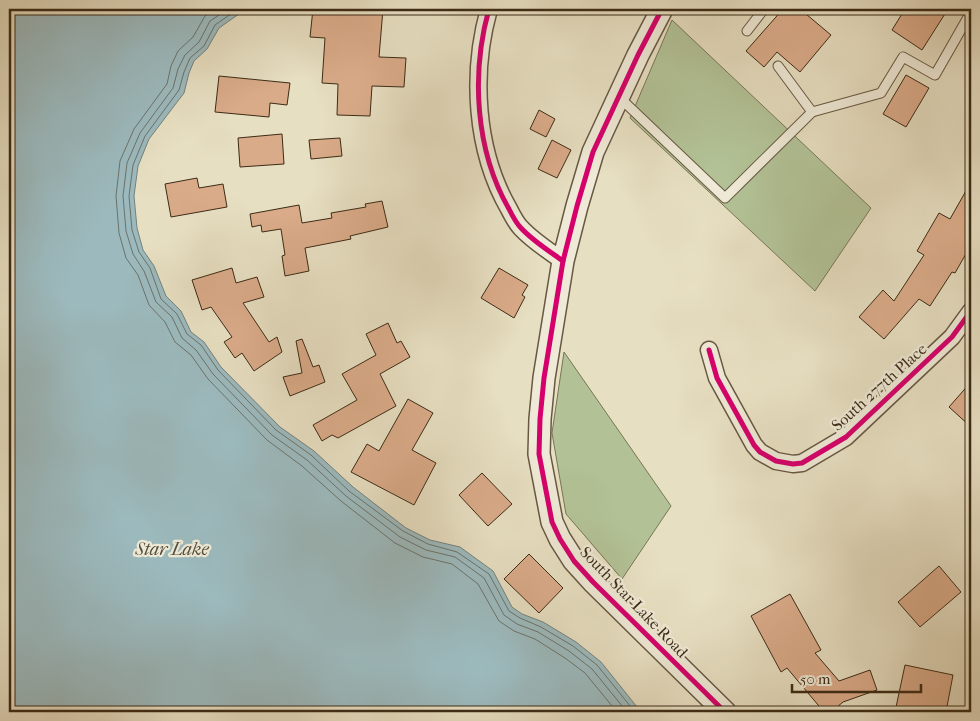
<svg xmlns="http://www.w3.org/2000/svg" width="980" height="721" font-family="'IM FELL French Canon',serif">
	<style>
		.green { fill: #b2c296; stroke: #777656 }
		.water { fill: #9cbabe; stroke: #76817b }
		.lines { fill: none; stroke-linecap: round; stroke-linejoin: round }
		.shore { stroke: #6c726a; stroke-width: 1 }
		.building { fill: #daab89; stroke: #3c2b16 }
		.service-casing { stroke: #675841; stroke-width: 11 }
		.minor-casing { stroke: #675841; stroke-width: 19 }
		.tertiary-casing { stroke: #675841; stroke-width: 24 }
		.service { stroke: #efead7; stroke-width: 9 }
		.minor { stroke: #efead7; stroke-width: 16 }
		.tertiary { stroke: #efead7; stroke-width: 21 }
		.cycleway-casing { stroke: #efead7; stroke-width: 8 }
		.cycleway { stroke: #d6006c; stroke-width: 5 }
		.labels { text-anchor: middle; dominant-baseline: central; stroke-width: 4.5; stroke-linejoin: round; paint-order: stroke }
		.street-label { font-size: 16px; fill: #3c2b16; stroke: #efead7 }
		.water-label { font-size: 18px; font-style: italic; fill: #544f40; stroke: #efead7 }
	</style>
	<rect width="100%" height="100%" fill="#e7dfc2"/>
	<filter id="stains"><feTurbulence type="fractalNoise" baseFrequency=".004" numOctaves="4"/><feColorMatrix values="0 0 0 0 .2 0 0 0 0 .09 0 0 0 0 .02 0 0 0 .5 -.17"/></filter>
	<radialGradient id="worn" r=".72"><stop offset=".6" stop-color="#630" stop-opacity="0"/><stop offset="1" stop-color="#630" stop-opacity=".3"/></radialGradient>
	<g class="green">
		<path d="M672,20L871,208L815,291L630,118Z"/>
		<path d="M564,352L671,506L622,579L566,514L552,433Z"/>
	</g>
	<path class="water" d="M9,9H246L219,28L207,49L194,61L189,73L184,93L149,139L138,166L134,196L137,228L143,250L154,266L166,296L181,311L191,332L204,342L221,367L280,427L314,451L353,487L406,528L430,540L460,547L493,571L512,607L522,614L543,622L576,642L601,662L641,712H9Z"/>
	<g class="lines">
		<g class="shore">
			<path d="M214,9L205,16L193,37L178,51L171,66L167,84L134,129L120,161L116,196L119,233L126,258L138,275L149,305L165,322L175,342L191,355L208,379L267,440L302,466L341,501L395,543L423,557L452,564L478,584L499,621L514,631L535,639L565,658L585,673L617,712"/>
			<path d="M228,9L210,21L199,42L185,55L178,69L173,88L140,133L127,163L123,196L126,231L133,254L144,271L156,302L172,317L182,338L196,350L213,374L272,435L307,460L346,496L400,537L426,550L455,557L484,578L504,615L517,624L538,632L569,651L592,669L627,712"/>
			<path d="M238,9L215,25L204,46L190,58L184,72L179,90L145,136L133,165L129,196L132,230L139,252L150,268L161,299L177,314L187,334L201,345L218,370L276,430L311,455L349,491L403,531L428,544L457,552L489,574L509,611L520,618L541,627L573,646L597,665L635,712"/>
		</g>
	</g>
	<g class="building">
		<path d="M313,9H383L379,57L406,58L404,87L372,86L370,116L337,115L338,84L322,83L325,38L310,37Z"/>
		<path d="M783,9H800L831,35L800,72L777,52L764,67L746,51Z"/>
		<path d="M905,9H948L922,50L892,30Z"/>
		<path d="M906,75L929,88L906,127L883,114Z"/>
		<path d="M219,76L290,83L287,105L270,103L269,117L215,112Z"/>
		<path d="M539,110L555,119L546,137L530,129Z"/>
		<path d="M282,134L284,164L240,167L238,138Z"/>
		<path d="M340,138L342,156L311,159L309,140Z"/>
		<path d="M552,140L571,150L557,178L538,169Z"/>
		<path d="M197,178L199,188L223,184L227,207L171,217L165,184Z"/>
		<path d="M971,182V245L955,273L952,272L930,306L919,299L884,339L859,317L883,290L894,301L924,255L917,251L939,213L950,219Z"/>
		<path d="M382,201L388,227L350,236L351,239L305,248L309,271L285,276L282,256L285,255L281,229L262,232L261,225L252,227L250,214L299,205L302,223L332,218L331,213L366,207L365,204Z"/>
		<path d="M232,268L236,283L257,277L264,297L243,303L269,342L277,337L282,352L254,371L242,353L235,358L224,342L232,337L211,307L202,310L192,280Z"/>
		<path d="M499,268L528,285L522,295L525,297L514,318L481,298Z"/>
		<path d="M388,323L397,343L401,341L410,357L380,374L396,406L338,438L332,435L322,441L313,425L357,400L342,374L376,355L366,334Z"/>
		<path d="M302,339L313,367L319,365L325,382L290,396L283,377L302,373L296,341Z"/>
		<path d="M971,382V427L949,407Z"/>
		<path d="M408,399L433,413L412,450L436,463L414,505L351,472L367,444L379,451Z"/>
		<path d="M482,473L512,504L488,526L459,495Z"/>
		<path d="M529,554L563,588L539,613L504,579Z"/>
		<path d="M939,566L961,592L920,627L898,602Z"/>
		<path d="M790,594L821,650L815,653L839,681L870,670L877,690L843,702L831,712H824L787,668L781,672L751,616Z"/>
		<path d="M905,665L953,675L946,712H895Z"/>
	</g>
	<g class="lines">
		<g class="service-casing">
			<g id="service">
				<path d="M747,31L764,9"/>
				<path d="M778,66L812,112"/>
				<path d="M619,97L725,198L812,112L881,93L903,57L935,75L971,12"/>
			</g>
		</g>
		<g class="minor-casing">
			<g id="minor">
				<path d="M489,9C471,73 475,150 509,209C512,215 516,223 521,228C533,241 549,251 563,261"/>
				<path d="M709,350L717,378L754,445L760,452L776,461L793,464L802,463L846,437L952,337L971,311"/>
			</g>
		</g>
		<g class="tertiary-casing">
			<path id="tertiary" d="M662,9L638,55L593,152L577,206L563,261L544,378L540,419L539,454L552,522L560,539L574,561L593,582L725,712"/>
		</g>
		<use href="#service" class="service"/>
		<use href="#minor" class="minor"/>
		<use href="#tertiary" class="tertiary"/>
		<g class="cycleway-casing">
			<g id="cycleway">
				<path d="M489,9C471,73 475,150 509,209C512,215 516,223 521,228C533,241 549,251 563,261"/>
				<path d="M662,9L638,55L593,152L577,206L563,261L544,378L540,419L539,454L552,522L560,539L574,561L593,582L725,712"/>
				<path d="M709,350L717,378L754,445L760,452L776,461L793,464L802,463L846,437L952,337L971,311"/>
			</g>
		</g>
		<use href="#cycleway" class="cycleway"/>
	</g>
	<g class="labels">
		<g class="street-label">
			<text transform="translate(879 387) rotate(-42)">South 277th Place</text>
			<text transform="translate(634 602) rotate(46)">South Star Lake Road</text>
		</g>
		<g class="water-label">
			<text x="172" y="549">Star Lake</text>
		</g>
	</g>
	<rect width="980" height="721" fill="none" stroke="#e7dfc2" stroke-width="30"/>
	<rect x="10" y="10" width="960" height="701" fill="none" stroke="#3c2b16" stroke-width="2.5"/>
	<rect x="15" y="15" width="950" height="691" fill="none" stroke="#3c2b16"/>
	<path d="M792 684v8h129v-8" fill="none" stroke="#3c2b16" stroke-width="2.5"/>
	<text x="800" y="684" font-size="15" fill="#3c2b16" stroke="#efead7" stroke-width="4" paint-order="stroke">50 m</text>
	<rect width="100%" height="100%" filter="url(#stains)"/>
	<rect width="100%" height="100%" fill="url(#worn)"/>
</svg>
